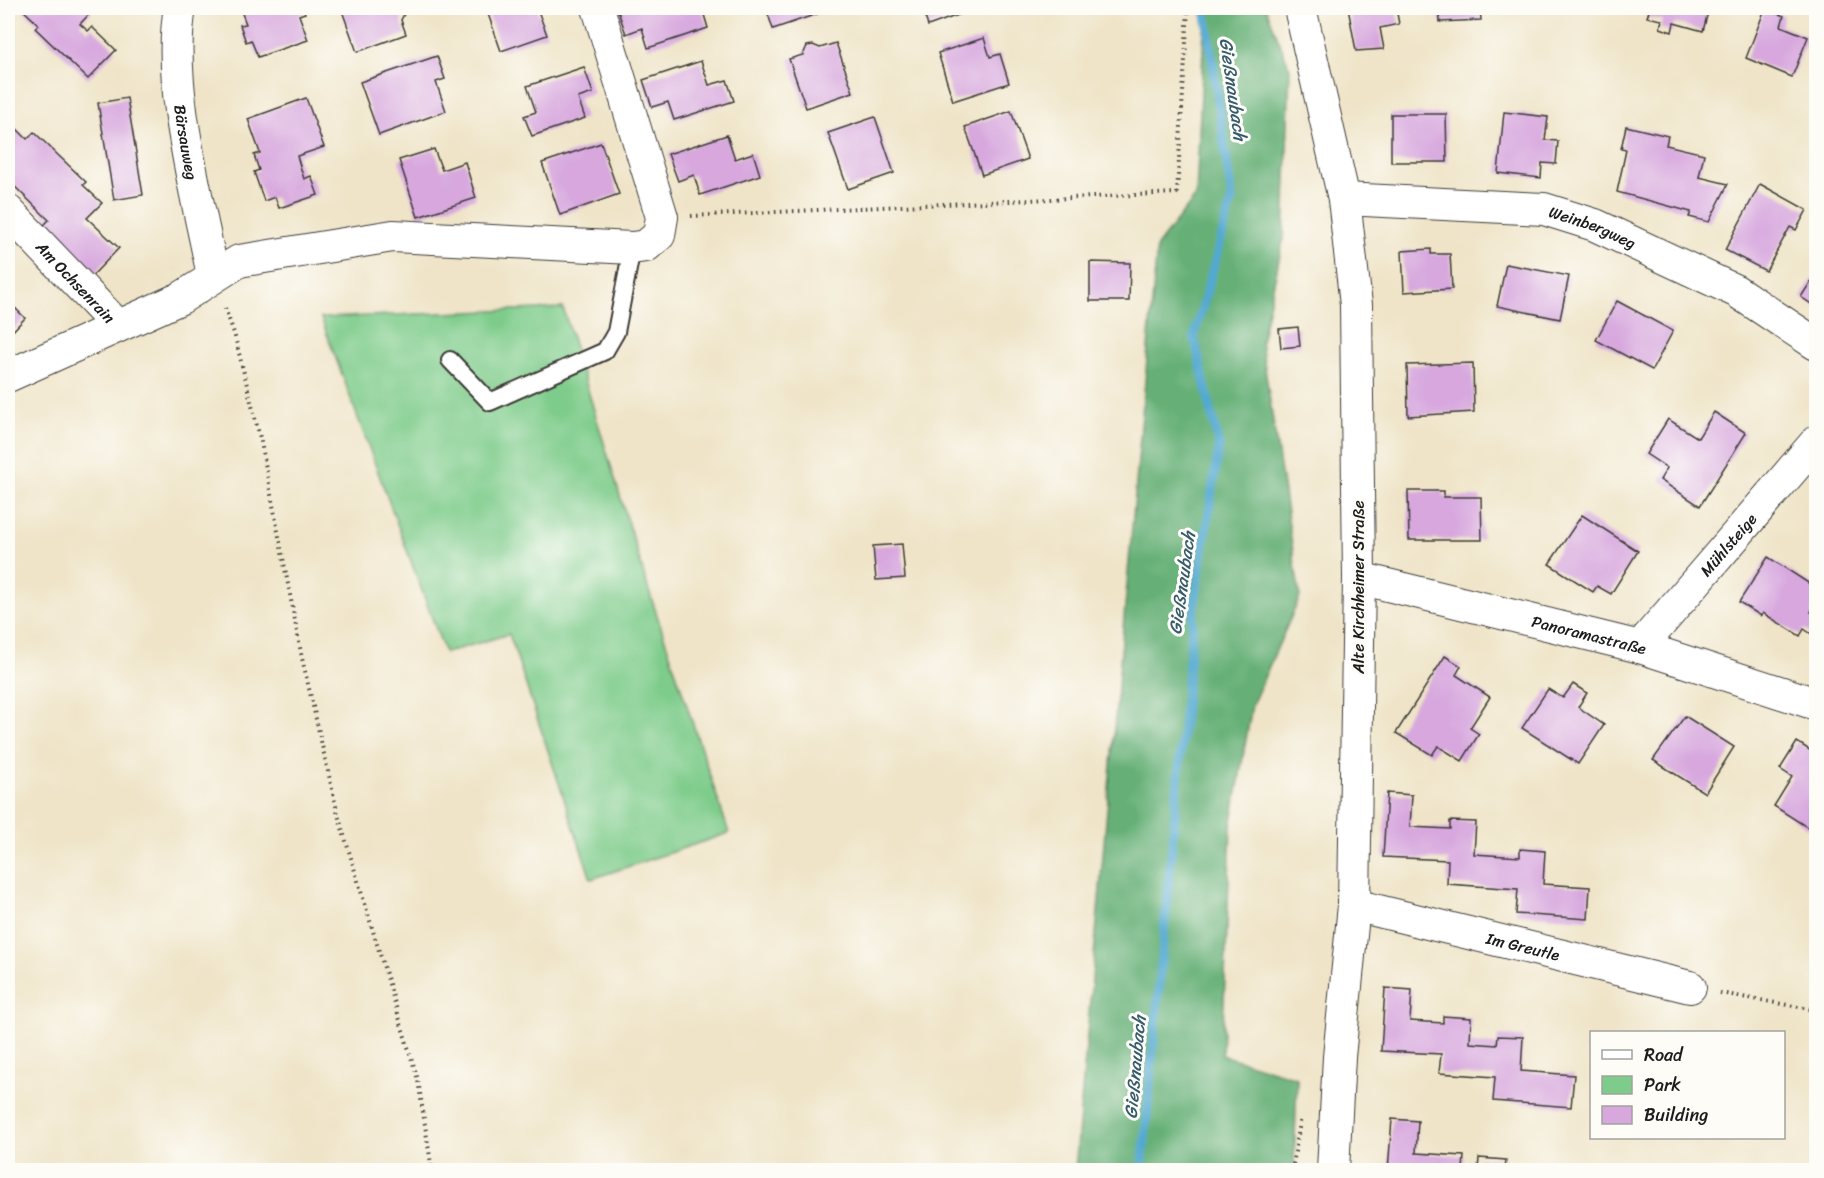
<svg xmlns="http://www.w3.org/2000/svg" width="1824" height="1178" font-family="Sriracha,sans-serif">
	<style>
		.green { fill: #7ecc8b; stroke: #4d7454; stroke-width: 1.5 }
		.forest { fill: #66b077; stroke: #41664a; stroke-width: 1.5 }
		.lines { fill: none; stroke-linecap: round; stroke-linejoin: round }
		.stream { stroke: #53a9d0; stroke-width: 9 }
		.building { fill: #d7a7de }
		.service-casing { stroke: #3c3a36; stroke-width: 20 }
		.minor-casing { stroke: #3c3a36; stroke-width: 34 }
		.path { stroke: #3c3a36; stroke-width: 4; stroke-dasharray: 1.5 4.5; stroke-linecap: butt }
		.service { stroke: #fff; stroke-width: 16 }
		.minor { stroke: #fff; stroke-width: 32 }
		.labels { text-anchor: middle; dominant-baseline: central; stroke-width: 6; stroke-linejoin: round; paint-order: stroke }
		.street-label { font-size: 16px; fill: #1c1c1c; stroke: #fdfcf7 }
		.water-label { font-size: 18px; font-style: italic; fill: #355b6d; stroke: #fdfcf7 }
	</style>
	<rect width="100%" height="100%" fill="#fdfcf7"/>
	<filter id="ink" filterUnits="userSpaceOnUse"><feTurbulence type="fractalNoise" baseFrequency=".0167" numOctaves="2"/><feDisplacementMap in="SourceGraphic" scale="12" xChannelSelector="R" yChannelSelector="G"/><feConvolveMatrix kernelMatrix="1 2 1 2 8 2 1 2 1" color-interpolation-filters="sRGB"/></filter>
	<filter id="wash" filterUnits="userSpaceOnUse"><feTurbulence type="fractalNoise" baseFrequency=".008" numOctaves="4" result="noise"/><feDisplacementMap in="SourceGraphic" scale="24" xChannelSelector="R" yChannelSelector="G"/><feGaussianBlur stdDeviation="1.35" result="paint"/><feColorMatrix in="noise" values="0 0 0 0 0 0 0 0 0 0 0 0 0 0 0 0 0 1.4 0 .05"/><feComposite in="paint" operator="in"/></filter>
	<g filter="url(#wash)">
		<rect width="100%" height="100%" fill="#efe4c8"/>
		<path class="green" d="M563,308L648,588L729,833L591,879L509,634L445,653L321,318Z"/>
		<path class="forest" d="M1205,8H1266L1290,69L1284,237L1261,342L1300,597L1252,705L1231,827L1222,1055L1297,1078L1294,1170H1075L1157,246L1196,196Z"/>
		<g class="lines">
			<path class="stream" d="M1142,1170L1194,608L1219,446L1194,337L1232,199L1205,8"/>
		</g>
		<g id="blocks">
			<g class="building">
				<path d="M21,8H95L80,24L88,31L92,27L116,50L88,79L35,28L39,25Z"/>
				<path d="M240,8H303L305,13L299,15L308,40L258,57L251,40L246,42L240,25L246,24Z"/>
				<path d="M341,8H397L405,12L401,20L406,34L357,52Z"/>
				<path d="M486,8H537L547,35L501,51Z"/>
				<path d="M617,8H682L683,12L702,8L708,28L648,48L642,28L626,34Z"/>
				<path d="M766,8H815L817,14L773,29Z"/>
				<path d="M922,8H971L972,10L928,26Z"/>
				<path d="M1348,8H1396L1399,24L1380,28L1384,49L1356,51Z"/>
				<path d="M1439,8H1480L1481,20L1440,22Z"/>
				<path d="M1650,8H1709L1703,31L1674,23L1672,32L1660,28L1662,20L1647,17Z"/>
				<path d="M1765,9L1784,16L1781,26L1808,37L1792,77L1746,58Z"/>
				<path d="M984,38L990,57L1000,54L1009,83L953,101L938,53Z"/>
				<path d="M836,43L853,92L806,108L789,59L803,55L807,46L813,45L820,48Z"/>
				<path d="M437,56L445,79L436,82L446,111L379,135L360,82Z"/>
				<path d="M701,61L709,85L727,80L734,101L674,120L668,102L652,107L643,80Z"/>
				<path d="M584,67L593,93L578,98L585,118L532,136L524,116L536,112L527,86Z"/>
				<path d="M127,98L143,195L114,200L98,103Z"/>
				<path d="M306,98L324,147L297,156L304,179L311,176L318,195L279,208L275,197L264,201L254,172L259,170L254,155L260,153L248,119Z"/>
				<path d="M1011,111L1028,159L982,175L965,127Z"/>
				<path d="M1504,112L1548,117L1545,140L1558,141L1556,164L1542,163L1541,178L1498,173Z"/>
				<path d="M1391,114H1446L1447,162H1391Z"/>
				<path d="M875,117L894,173L848,189L828,133Z"/>
				<path d="M8,120L27,139L34,132L86,182L83,185L102,203L87,218L119,248L92,276L41,228L49,220L8,180Z"/>
				<path d="M1626,126L1668,136L1666,145L1704,154L1699,177L1728,184L1709,222L1689,217L1691,212L1617,192L1626,150L1621,149Z"/>
				<path d="M727,135L735,159L753,153L760,175L700,195L694,175L678,181L668,154Z"/>
				<path d="M601,143L619,194L560,215L542,163Z"/>
				<path d="M434,149L442,170L465,162L476,198L418,217L399,160Z"/>
				<path d="M1760,184L1807,210L1796,230L1790,227L1766,271L1725,250Z"/>
				<path d="M1431,249V254H1450L1452,289L1404,292L1402,251Z"/>
				<path d="M1090,262L1130,263L1129,301H1090Z"/>
				<path d="M1506,264L1569,276L1560,319L1497,306Z"/>
				<path d="M1813,278L1816,280V307L1801,297Z"/>
				<path d="M8,301L25,318L8,336Z"/>
				<path d="M1617,301L1673,331L1652,370L1596,340Z"/>
				<path d="M1298,327L1300,346L1281,348L1279,329Z"/>
				<path d="M1473,363L1474,412L1408,416L1407,365Z"/>
				<path d="M1714,412L1746,433L1700,506L1660,480L1667,468L1646,454L1668,419L1698,438Z"/>
				<path d="M1408,491H1444V497H1481L1482,540H1409Z"/>
				<path d="M1582,515L1638,551L1611,594L1597,586L1593,592L1549,564Z"/>
				<path d="M902,544L905,578L876,580L873,546Z"/>
				<path d="M1768,557L1816,588V603L1811,612L1816,615V637L1804,629L1800,636L1763,613L1761,616L1739,602Z"/>
				<path d="M1445,656L1461,666L1456,675L1490,697L1470,728L1479,734L1462,761L1438,746L1432,755L1396,733Z"/>
				<path d="M1573,684L1587,693L1578,707L1604,725L1578,764L1522,728L1548,689L1563,698Z"/>
				<path d="M1685,716L1734,747L1705,793L1653,760Z"/>
				<path d="M1797,742L1816,754V833L1774,806L1792,777L1780,769Z"/>
				<path d="M1387,793L1412,795L1410,827L1450,829V821L1476,822L1474,854L1520,857V849L1545,851L1543,884L1590,887L1588,919L1516,914L1518,889L1447,884L1448,860L1383,857Z"/>
				<path d="M1385,988L1412,990L1410,1021L1443,1023V1016L1471,1018L1470,1043L1497,1045L1498,1036L1523,1037L1521,1071L1574,1075L1571,1107L1493,1101L1495,1077L1439,1073L1441,1054L1381,1051Z"/>
				<path d="M1392,1119L1418,1121L1416,1153L1464,1156L1463,1170H1388Z"/>
				<path d="M1479,1158L1506,1160L1505,1170H1478Z"/>
			</g>
		</g>
	</g>
	<g filter="url(#ink)">
		<use href="#blocks" fill-opacity="0" stroke="#3c3a36" stroke-width="1.5"/>
		<g class="lines">
			<g class="service-casing">
				<path id="service" d="M450,360L490,402L605,351L616,332L632,248"/>
			</g>
			<g class="minor-casing">
				<g id="minor">
					<path id="s1" d="M180,8C166,84 198,198 213,276"/>
					<path d="M1300,8L1344,199L1356,305L1359,578L1354,905L1339,1057L1333,1170"/>
					<path id="s2" d="M1344,199L1544,209L1595,225L1736,291L1816,344"/>
					<path id="s3" d="M8,211L117,325"/>
					<path d="M8,376L181,298L239,261L393,236L632,248L646,246L659,235L662,217L598,8"/>
					<path id="s4" d="M1359,578L1640,647L1816,704"/>
					<path id="s5" d="M1640,647L1816,442"/>
					<path id="s6" d="M1354,905L1690,987"/>
				</g>
			</g>
			<g class="path">
				<path d="M691,216L1177,193L1188,8"/>
				<path d="M225,308L234,333L261,442L302,658L338,815L418,1080L432,1170"/>
				<path d="M1720,993L1816,1010"/>
				<path d="M1292,1170L1301,1117"/>
			</g>
			<use href="#service" class="service"/>
			<use href="#minor" class="minor"/>
		</g>
	</g>
	<g class="labels">
		<g class="street-label">
			<text stroke="none"><textPath href="#s1" startOffset="135">Bärsauweg</textPath></text>
			<text stroke="none"><textPath href="#s2" startOffset="252">Weinbergweg</textPath></text>
			<text stroke="none"><textPath href="#s3" startOffset="98">Am Ochsenrain</textPath></text>
			<text stroke="none"><textPath href="#s5" startOffset="135">Mühlsteige</textPath></text>
			<text transform="translate(1358 587) rotate(-90)">Alte Kirchheimer Straße</text>
			<text stroke="none"><textPath href="#s4" startOffset="237">Panoramastraße</textPath></text>
			<text stroke="none"><textPath href="#s6" startOffset="174">Im Greutle</textPath></text>
		</g>
		<g class="water-label">
			<text transform="translate(1233 89) rotate(82)">Gießnaubach</text>
			<text transform="translate(1182 583) rotate(-82)">Gießnaubach</text>
			<text transform="translate(1135 1067) rotate(-85)">Gießnaubach</text>
		</g>
	</g>
	<rect width="1824" height="1178" fill="none" stroke="#fdfcf7" stroke-width="30"/>
	<rect x="1590" y="1031" width="195" height="108" fill="#fdfcf7" stroke="#a3a29f" stroke-width="1.5"/>
	<rect x="1602" y="1050" width="30" height="9" fill="#ffffff" stroke="#a3a29f" stroke-width="1.5"/>
	<text x="1644" y="1061" font-size="18" fill="#1c1c1c">Road</text>
	<rect x="1602" y="1076" width="30" height="18" fill="#7ecc8b" stroke="#a3a29f" stroke-width="1.5"/>
	<text x="1644" y="1091" font-size="18" fill="#1c1c1c">Park</text>
	<rect x="1602" y="1106" width="30" height="18" fill="#d7a7de" stroke="#a3a29f" stroke-width="1.5"/>
	<text x="1644" y="1121" font-size="18" fill="#1c1c1c">Building</text>
</svg>
